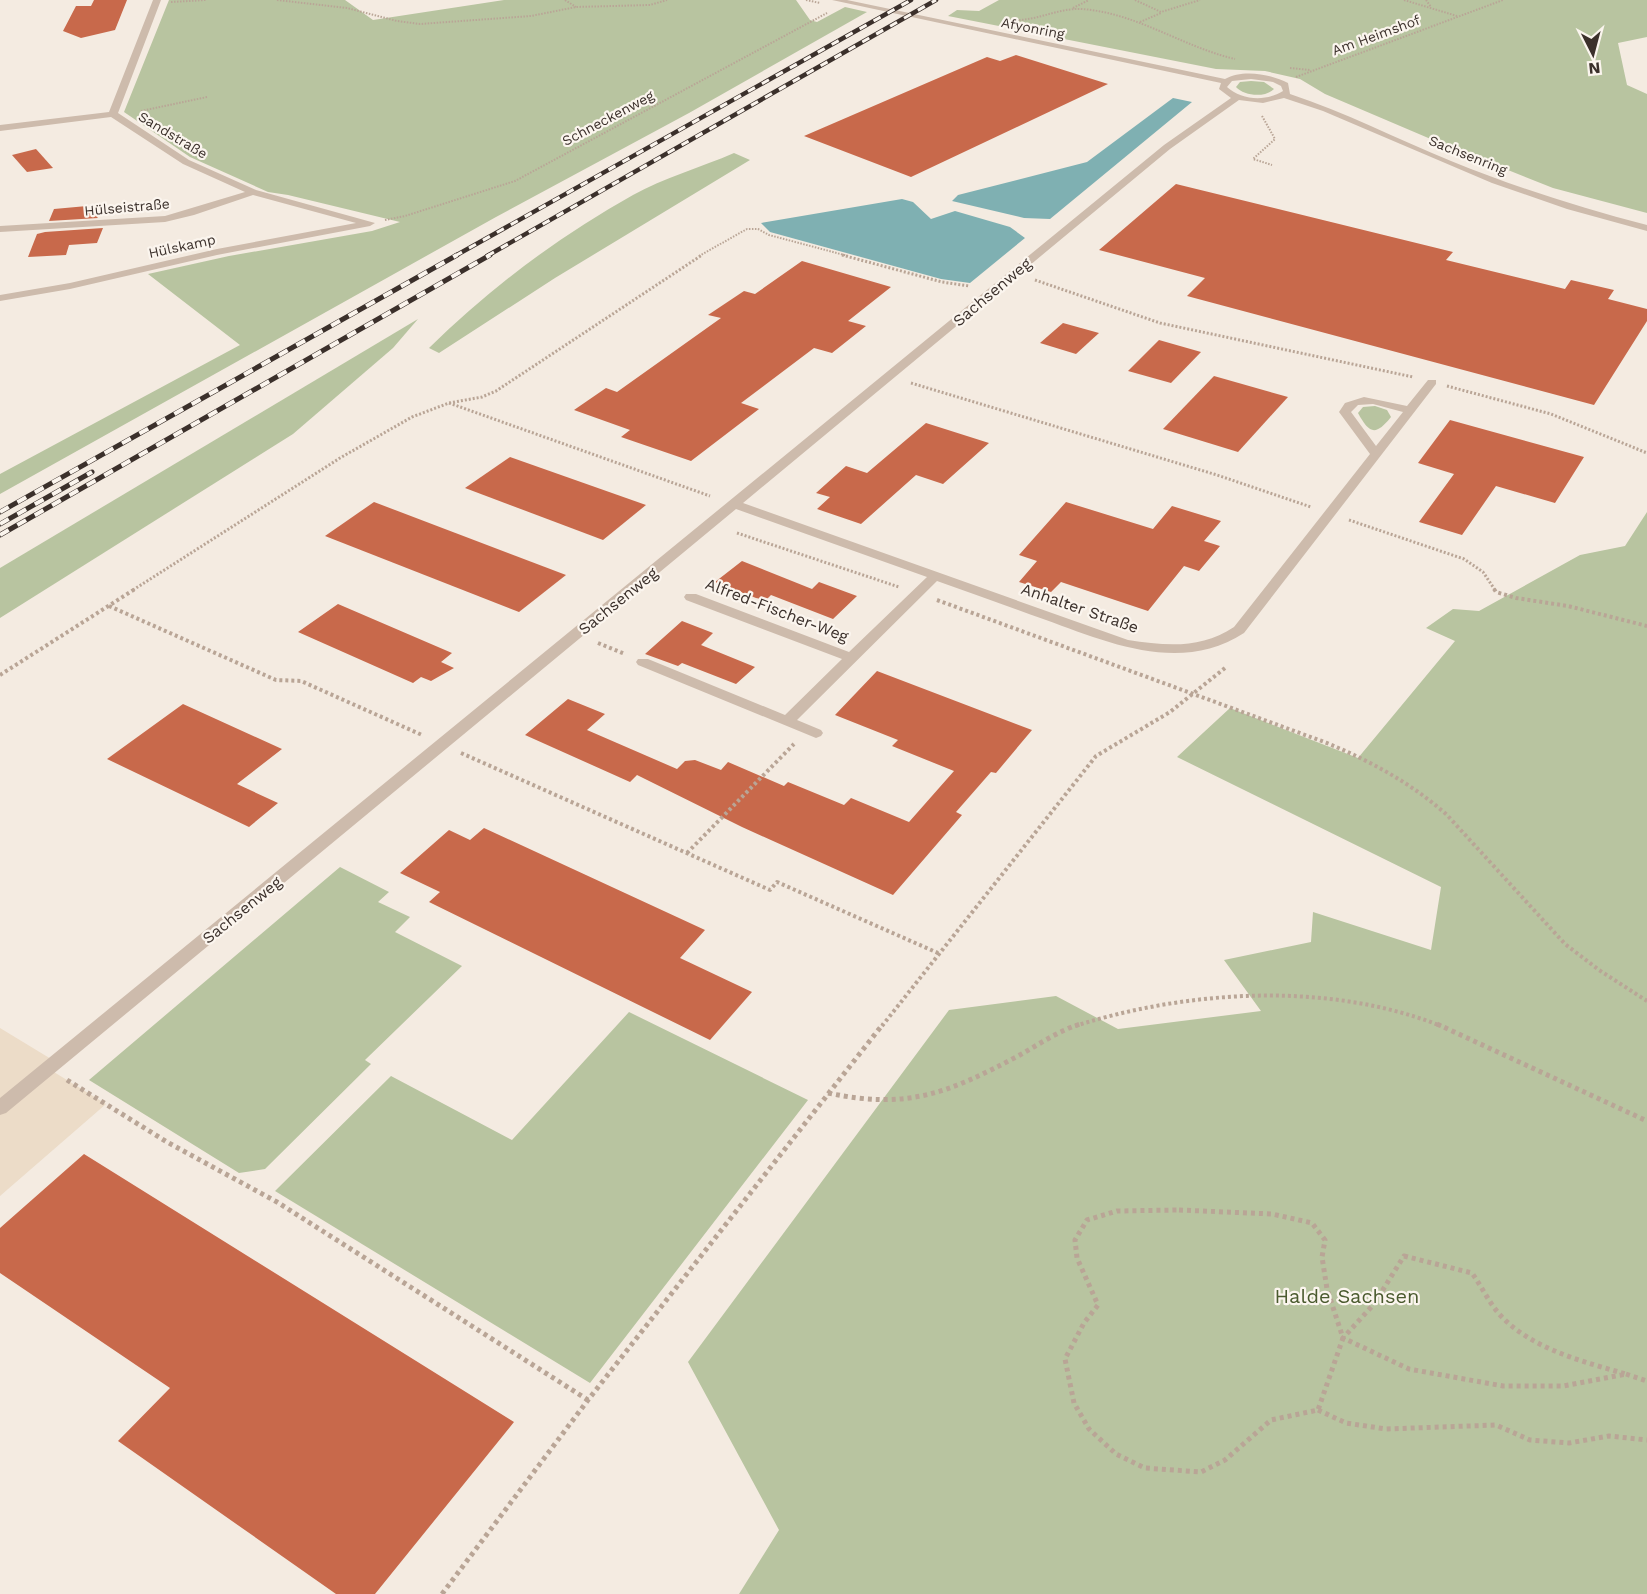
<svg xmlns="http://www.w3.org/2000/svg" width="1647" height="1594" font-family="'Work Sans',sans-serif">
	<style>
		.green { fill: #b8c4a0 }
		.plaza { fill: #ecdcc8 }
		.water { fill: #7fb0b2 }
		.building { fill: #c8694b }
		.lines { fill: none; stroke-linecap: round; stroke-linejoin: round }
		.path-far3 { stroke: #b9a596; stroke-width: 2; stroke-dasharray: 1.5 1.5; stroke-linecap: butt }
		.path-far2 { stroke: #b9a596; stroke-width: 3; stroke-dasharray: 2 2; stroke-linecap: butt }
		.path-far1 { stroke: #b9a596; stroke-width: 4; stroke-dasharray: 3 3; stroke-linecap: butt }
		.path { stroke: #b9a596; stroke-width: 5; stroke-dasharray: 4 4; stroke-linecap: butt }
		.minor { fill: #cdbbac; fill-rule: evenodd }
		.rail-far1-casing { stroke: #3b302b; stroke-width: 4.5 }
		.rail-casing { stroke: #3b302b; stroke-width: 5 }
		.rail-far1 { stroke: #fbf5ee; stroke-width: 3; stroke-dasharray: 8; stroke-linecap: butt }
		.rail { stroke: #fbf5ee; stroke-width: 4; stroke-dasharray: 10; stroke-linecap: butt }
		.labels { text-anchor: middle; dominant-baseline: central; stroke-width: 4.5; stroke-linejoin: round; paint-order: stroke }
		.far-street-label { font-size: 14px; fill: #3b302b; stroke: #fbf5ee }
		.street-label { font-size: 16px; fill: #3b302b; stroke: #fbf5ee }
		.near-park-label { font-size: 20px; fill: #4a5a2e; stroke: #fbf5ee }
	</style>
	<rect width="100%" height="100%" fill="#f4ebe1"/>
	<g class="green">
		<path d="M169,0H345L373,20L504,0H796L810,20L817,22L845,7L867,12L689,113L496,217L0,494V474L240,345L148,274L229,256L372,231L400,222L288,195L268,192L190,157L124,112Z"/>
		<path d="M999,0H1647V37L1618,43L1627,85L1647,94V213L1553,188L1433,140L1325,94L1300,79L1265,71L1216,69L948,16L957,10L979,11Z"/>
		<path d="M1251,81L1264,82L1274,89C1265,98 1244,96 1236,87L1240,82Z"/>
		<path d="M734,153L750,160L555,278L439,353L429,348C490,288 558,237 633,195C663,178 702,167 734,153Z"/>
		<path d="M418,319L393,348L293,434L0,618V568Z"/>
		<path d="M1375,406L1387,410L1391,417C1375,437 1369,433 1358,413L1363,407Z"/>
		<path d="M1647,512V1594H739L779,1530L688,1362L949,1010L1056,996L1118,1029L1261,1011L1224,960L1311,942L1313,912L1431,950L1441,887L1177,757L1230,708L1358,758L1455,641L1426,628L1453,609L1479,611L1580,555L1625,546Z"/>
		<path d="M340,867L389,892L378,902L410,917L395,932L462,966L365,1060L371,1064L265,1169L239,1173L89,1080Z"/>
		<path d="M629,1012L808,1100L590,1383L275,1191L391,1076L512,1140Z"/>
	</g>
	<path class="plaza" d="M0,1028L56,1062L49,1069L106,1104L0,1196Z"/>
	<g class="water">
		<path d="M1173,98L1192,102L1050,219L1024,218L952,201L958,195L1087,162Z"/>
		<path d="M902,199L913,202L931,219L955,211L1010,227L1025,238L970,283L941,279L770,232L761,223Z"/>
	</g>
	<g class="building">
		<path d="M94,0H127L115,30L81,38L63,31L76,6H91Z"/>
		<path d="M1016,55L1108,84L911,177L804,136L987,57L1000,61Z"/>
		<path d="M36,149L53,168L27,172L12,155Z"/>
		<path d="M1176,184L1453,252L1446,260L1565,289L1571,280L1614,290L1608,299L1647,309V321L1594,405L1187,296L1205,278L1099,250Z"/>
		<path d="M87,206L98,218L49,221L54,209Z"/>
		<path d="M103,228L97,243L69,245L66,255L28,257L37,234L45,232Z"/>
		<path d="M802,261L891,287L848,321L866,326L832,353L814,348L741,403L759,409L691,461L621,437L630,430L574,410L606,388L617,392L721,318L708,315L744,291L755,294Z"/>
		<path d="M1063,323L1099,333L1076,354L1040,343Z"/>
		<path d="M1159,340L1201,352L1171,383L1128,371Z"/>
		<path d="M1214,376L1288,397L1238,452L1163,429Z"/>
		<path d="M1450,420L1584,457L1555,503L1496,486L1462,535L1419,522L1454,474L1418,463Z"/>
		<path d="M926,423L989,443L943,484L916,475L861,524L817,509L830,497L816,493L846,466L867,473Z"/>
		<path d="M510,457L646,505L603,540L465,488Z"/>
		<path d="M374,502L566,575L519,612L325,536Z"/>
		<path d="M1066,502L1153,529L1172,506L1221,521L1204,541L1220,546L1199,571L1184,566L1148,611L1061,582L1051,592L1019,582L1037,561L1019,555Z"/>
		<path d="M742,561L812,589L819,582L857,596L833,619L771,595L766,600L756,598L715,582Z"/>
		<path d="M338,604L452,653L441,662L454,668L431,681L421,677L413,683L298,632Z"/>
		<path d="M682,621L713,633L701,645L755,667L736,684L682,663L678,666L645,654Z"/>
		<path d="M877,671L1032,730L996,773L991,772L956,812L962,815L893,895L742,827L637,775L630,782L525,735L568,699L605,714L587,730L677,769L685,761L695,760L721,770L728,762L784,786L788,782L844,805L851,798L909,822L954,771L892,746L898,740L835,715Z"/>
		<path d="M183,704L282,749L237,784L278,803L249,827L107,759Z"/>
		<path d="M484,828L705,930L680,958L752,992L710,1040L429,902L440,892L400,873L449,830L470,840Z"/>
		<path d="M84,1154L514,1422L375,1594H336L118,1441L170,1388L0,1273V1228Z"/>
	</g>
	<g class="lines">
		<g class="path-far3">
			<path d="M277,0L347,8L397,21L420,24L531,16L576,7L650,5L667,0"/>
			<path d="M565,0L576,7"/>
			<path d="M806,0L820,3"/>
			<path d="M1135,0L1161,12L1200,0"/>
			<path d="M1404,0L1457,16"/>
			<path d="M1426,0L1431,7"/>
			<path d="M171,2L206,0"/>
			<path d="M1073,8L1089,0"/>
			<path d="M1019,20C1041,19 1059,8 1082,9C1137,13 1183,47 1235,59"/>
			<path d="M1140,22L1161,13"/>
			<path d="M1290,68L1310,70"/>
			<path d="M1296,77L1503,0"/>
			<path d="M141,111L207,97"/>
			<path d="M1262,116L1275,139L1253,159L1272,165"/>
			<path d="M385,220L405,216L515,181L827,13"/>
			<path d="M699,256L747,229H758L769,235L848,256"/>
		</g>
		<g class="path-far2">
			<path d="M842,255L942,282L969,286"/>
			<path d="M1035,280L1160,323L1413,377"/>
			<path d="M911,383L1217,475L1311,507"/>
			<path d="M1447,386L1551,414L1647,453"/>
			<path d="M449,403L710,496"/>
			<path d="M1349,520L1464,559L1483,572L1495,590"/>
			<path d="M737,533L899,587"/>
			<path d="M133,590L340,458L412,417L449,403L482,397L496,391L702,255"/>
		</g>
		<g class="path-far1">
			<path d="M1494,589L1496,592L1516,598L1568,606L1647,626"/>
			<path d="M937,600L1327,743C1372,762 1411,783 1447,815L1565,944L1599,970L1647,1001"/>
			<path d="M109,606L276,680L301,681L422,735"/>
			<path d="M598,643L625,654"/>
			<path d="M0,675L135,589"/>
			<path d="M461,753L770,890L777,882L938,953"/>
			<path d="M687,853L794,744"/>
			<path d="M882,1026L1096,756L1170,712L1225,668"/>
			<path d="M1075,1026C1189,990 1328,981 1441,1026"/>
		</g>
		<g class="path">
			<path d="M1437,1024L1647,1121"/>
			<path d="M67,1080L167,1142L277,1202L588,1400"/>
			<path d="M828,1093C908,1110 948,1093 1018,1056C1038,1045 1058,1031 1080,1024"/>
			<path d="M1179,1210L1272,1214L1312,1223L1325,1240L1322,1257L1327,1289L1343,1338L1318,1410L1271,1420L1225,1460L1201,1472L1145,1468L1116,1454L1089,1429L1074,1403L1065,1359L1084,1323L1098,1305L1077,1258L1075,1240L1087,1220L1117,1211Z"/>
			<path d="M1404,1256L1472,1273C1482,1287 1489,1303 1501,1316C1532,1349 1584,1362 1626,1374L1563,1386H1503L1409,1369L1343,1338L1374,1304Z"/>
			<path d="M1626,1374L1647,1381"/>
			<path d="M1318,1410L1346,1423L1386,1429L1496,1425L1530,1440L1569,1443L1609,1436L1647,1440"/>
			<path d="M442,1594L588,1400L883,1024"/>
		</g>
		<g class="minor">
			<path d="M153,0H161L118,113L189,160L256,190L375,223L370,226L217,255L70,289L0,301V295L70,283L217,249L356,223L253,195L194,215L165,222L0,232V226L165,216L245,192L183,164L111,117L0,131V125L109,112Z"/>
			<path d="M832,0H847L1225,79C1243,69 1270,74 1288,83L1290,94C1345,112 1397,139 1451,161C1515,187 1580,208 1647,225V231L1567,209L1492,183L1323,111L1284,98L1263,103L1239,100L1170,149L743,503L1128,640C1167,646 1201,649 1234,627L1370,454L1339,412L1345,403L1364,397L1407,406L1428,380H1436V384L1244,633C1181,674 1109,643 1046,620C1010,607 974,594 937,581L797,720L821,730L823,733L821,736L816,738L638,665L636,662L638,659H648L785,715L842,659L686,600L684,597L686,594H696L849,652L927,577L736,509L6,1113L0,1115V1098L1164,145L1231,98L1219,89L1221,83ZM1251,79L1273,82L1281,86L1283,91C1266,102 1241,100 1227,87L1232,81ZM1373,404L1403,412L1376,446L1351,412L1358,405Z"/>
		</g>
		<g class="rail-far1-casing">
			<g id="rail-far1">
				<path d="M455,256L911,0"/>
				<path d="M487,256L936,0"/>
			</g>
		</g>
		<g class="rail-casing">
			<g id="rail">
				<path d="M0,512L457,255"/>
				<path d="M0,524L92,472"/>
				<path d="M0,535L490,255"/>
			</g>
		</g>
		<use href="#rail-far1" class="rail-far1"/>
		<use href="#rail" class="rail"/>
	</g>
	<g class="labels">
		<g class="far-street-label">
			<text transform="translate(1033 28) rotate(11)">Afyonring</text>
			<text transform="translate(1376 35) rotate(-20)">Am Heimshof</text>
			<text transform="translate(608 118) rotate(-28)">Schneckenweg</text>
			<text transform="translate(173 135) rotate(31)">Sandstraße</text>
			<text transform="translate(1468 155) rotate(22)">Sachsenring</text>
			<text transform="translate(127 207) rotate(-5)">Hülseistraße</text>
			<text transform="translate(182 246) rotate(-12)">Hülskamp</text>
		</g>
		<g class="street-label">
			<text transform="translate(992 292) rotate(-40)">Sachsenweg</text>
			<text transform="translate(618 601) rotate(-39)">Sachsenweg</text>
			<text transform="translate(1080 608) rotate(19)">Anhalter Straße</text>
			<text transform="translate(777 610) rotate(21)">Alfred-Fischer-Weg</text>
			<text transform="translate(242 910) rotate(-39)">Sachsenweg</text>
		</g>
		<g class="near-park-label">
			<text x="1347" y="1296">Halde Sachsen</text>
		</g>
	</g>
	<g transform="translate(1593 54) rotate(174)" stroke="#fbf5ee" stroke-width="4.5" paint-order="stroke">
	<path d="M0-4.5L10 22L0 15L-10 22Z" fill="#3b302b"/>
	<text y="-9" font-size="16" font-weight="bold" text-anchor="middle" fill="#3b302b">N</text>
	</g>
</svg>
